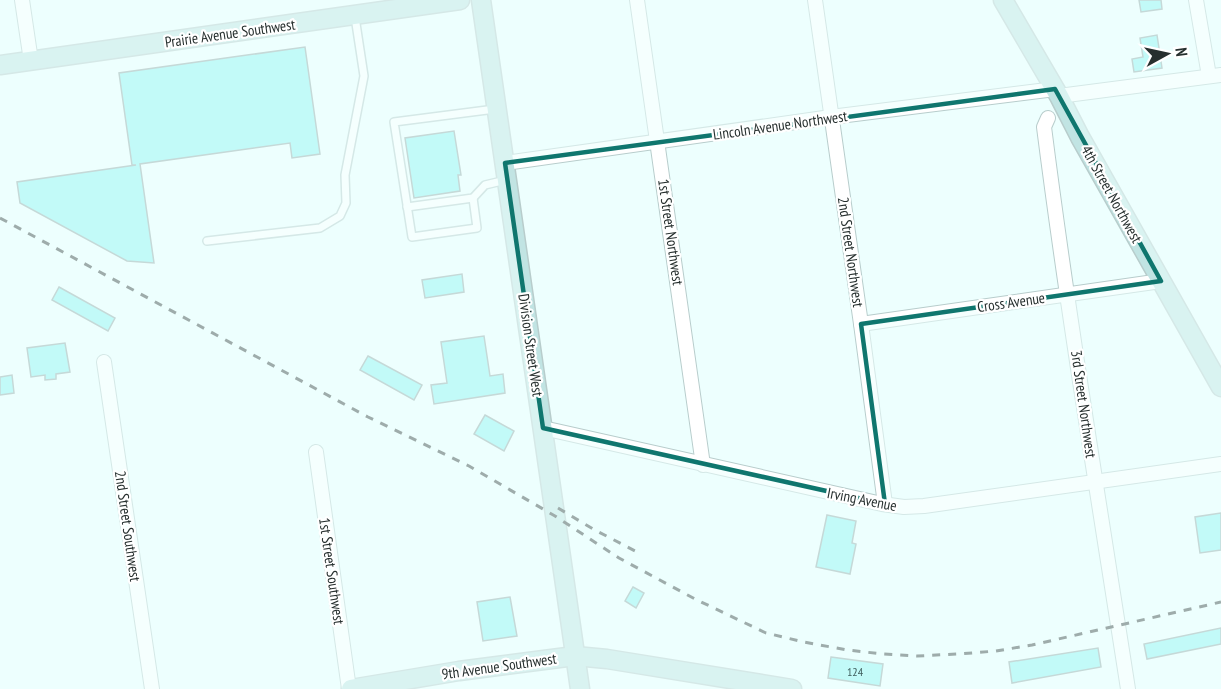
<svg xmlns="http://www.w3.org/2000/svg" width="1221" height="689" font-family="'PT Sans Narrow',sans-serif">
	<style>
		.building { fill: #8ef4f2; stroke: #96abaa; stroke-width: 1.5 }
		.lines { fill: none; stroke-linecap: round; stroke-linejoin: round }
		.lane-casing { stroke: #b8cdcc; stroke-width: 10 }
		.street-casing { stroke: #b8cdcc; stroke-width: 16 }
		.secondary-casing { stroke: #b8cdcc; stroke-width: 21 }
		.lane { stroke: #fff; stroke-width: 7 }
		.street { stroke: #fff; stroke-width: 14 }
		.secondary { stroke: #c1e4e3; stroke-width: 18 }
		.rail { stroke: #3e4847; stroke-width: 3; stroke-dasharray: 8 8; stroke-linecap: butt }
		.marked { fill: none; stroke: #0f766e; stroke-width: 4.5; stroke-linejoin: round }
		.labels { text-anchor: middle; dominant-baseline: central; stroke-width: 4.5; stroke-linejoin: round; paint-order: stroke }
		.number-label { font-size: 12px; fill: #40605f }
		.street-label { font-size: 15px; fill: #262f2e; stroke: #fff }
	</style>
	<rect width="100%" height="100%" fill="#edfffe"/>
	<g class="building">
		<path d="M1139,0H1161L1162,9L1141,12Z"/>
		<path d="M1157,35L1162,68L1134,72L1132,59L1143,57L1140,38Z"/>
		<path d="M305,47L320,154L292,158L290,143L140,164L154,263L127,261L20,203L17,182L136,165H132L119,73Z"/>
		<path d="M454,131L461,175H458L460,191L414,198L405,138Z"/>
		<path d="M462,274L464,292L425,298L422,280Z"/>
		<path d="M59,287L115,318L108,331L52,300Z"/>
		<path d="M484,336L490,376L503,374L505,393L434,404L431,385L447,383L441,342Z"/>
		<path d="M65,343L70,372L56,374V379L45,380V375L31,377L27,348Z"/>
		<path d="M368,356L422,385L414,400L360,370Z"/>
		<path d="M12,375L14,393L0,395V377Z"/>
		<path d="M485,415L514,431L504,451L474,434Z"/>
		<path d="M1221,513V550L1200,553L1195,517Z"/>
		<path d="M827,515L856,521L852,543L856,544L850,574L816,567Z"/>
		<path d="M633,587L644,593L636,608L625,601Z"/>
		<path d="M510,597L517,636L483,641L477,602Z"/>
		<path d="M1221,628V644L1147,659L1144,644Z"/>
		<path d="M1098,648L1101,667L1012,683L1009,662Z"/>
		<path d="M831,657L883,664L880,686L828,678Z"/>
	</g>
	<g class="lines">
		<g class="lane-casing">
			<g id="lane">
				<path d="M473,198L477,228L412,237L394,122L495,109"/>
				<path d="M407,207L473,198L485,185L506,180"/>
				<path d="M207,241L320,228L340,216L346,203L345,175L364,76L355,17"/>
			</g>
		</g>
		<g class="street-casing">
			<g id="street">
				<path d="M22,0L31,61"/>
				<path d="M637,0L703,465"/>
				<path d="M815,0L861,324L885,504"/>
				<path d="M1196,0L1209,76"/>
				<path d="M1059,96L1221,75"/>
				<path d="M1048,118L1044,127C1068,315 1099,502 1128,689"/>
				<path d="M505,163L831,117L1055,89"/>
				<path d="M861,324L1161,281"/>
				<path d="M104,362L152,689"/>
				<path d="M543,428L882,504L904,507L924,506L1221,464"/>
				<path d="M316,452L349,689"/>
			</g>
		</g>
		<g class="secondary-casing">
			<g id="secondary">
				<path d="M481,0L580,689"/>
				<path d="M1003,0L1059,96L1080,137L1221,387"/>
				<path d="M0,65L460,0"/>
				<path d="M351,689L459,671L575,656L607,659L792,689"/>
			</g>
		</g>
		<use href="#lane" class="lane"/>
		<use href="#street" class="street"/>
		<use href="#secondary" class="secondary"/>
		<g class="rail">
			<path d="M0,218L368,417L469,466L555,516L619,558L695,599L766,633L804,642L847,650L883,654L917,656L958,654L996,651L1032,645L1221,602"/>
			<path d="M558,508L593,529L639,553"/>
		</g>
	</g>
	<path d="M0 0H1221V689H0ZM1055,89L1161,281L861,324L885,504L543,428L505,163Z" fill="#edfffe" fill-opacity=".55" fill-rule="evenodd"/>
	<path class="marked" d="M1055,89L1161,281L861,324L885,504L543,428L505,163Z"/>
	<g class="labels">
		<g class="number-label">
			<text x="855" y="671">124</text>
		</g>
		<g class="street-label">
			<text transform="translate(230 33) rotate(-8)">Prairie Avenue Southwest</text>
			<text transform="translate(780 125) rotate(-8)">Lincoln Avenue Northwest</text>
			<text transform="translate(1112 194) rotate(61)">4th Street Northwest</text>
			<text transform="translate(671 232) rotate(82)">1st Street Northwest</text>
			<text transform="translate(851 252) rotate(82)">2nd Street Northwest</text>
			<text transform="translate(1011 302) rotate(-8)">Cross Avenue</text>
			<text transform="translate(531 345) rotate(82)">Division Street West</text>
			<text transform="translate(1084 404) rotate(82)">3rd Street Northwest</text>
			<text transform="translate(862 499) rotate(11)">Irving Avenue</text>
			<text transform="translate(128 526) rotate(82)">2nd Street Southwest</text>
			<text transform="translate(332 571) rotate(82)">1st Street Southwest</text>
			<text transform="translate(499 666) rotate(-8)">9th Avenue Southwest</text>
		</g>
	</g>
	<g transform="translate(1167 54) rotate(82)" stroke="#ffffff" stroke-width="4.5" paint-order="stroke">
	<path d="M0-4.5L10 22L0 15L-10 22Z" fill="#262f2e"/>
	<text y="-9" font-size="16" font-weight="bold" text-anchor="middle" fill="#262f2e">N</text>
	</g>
</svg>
